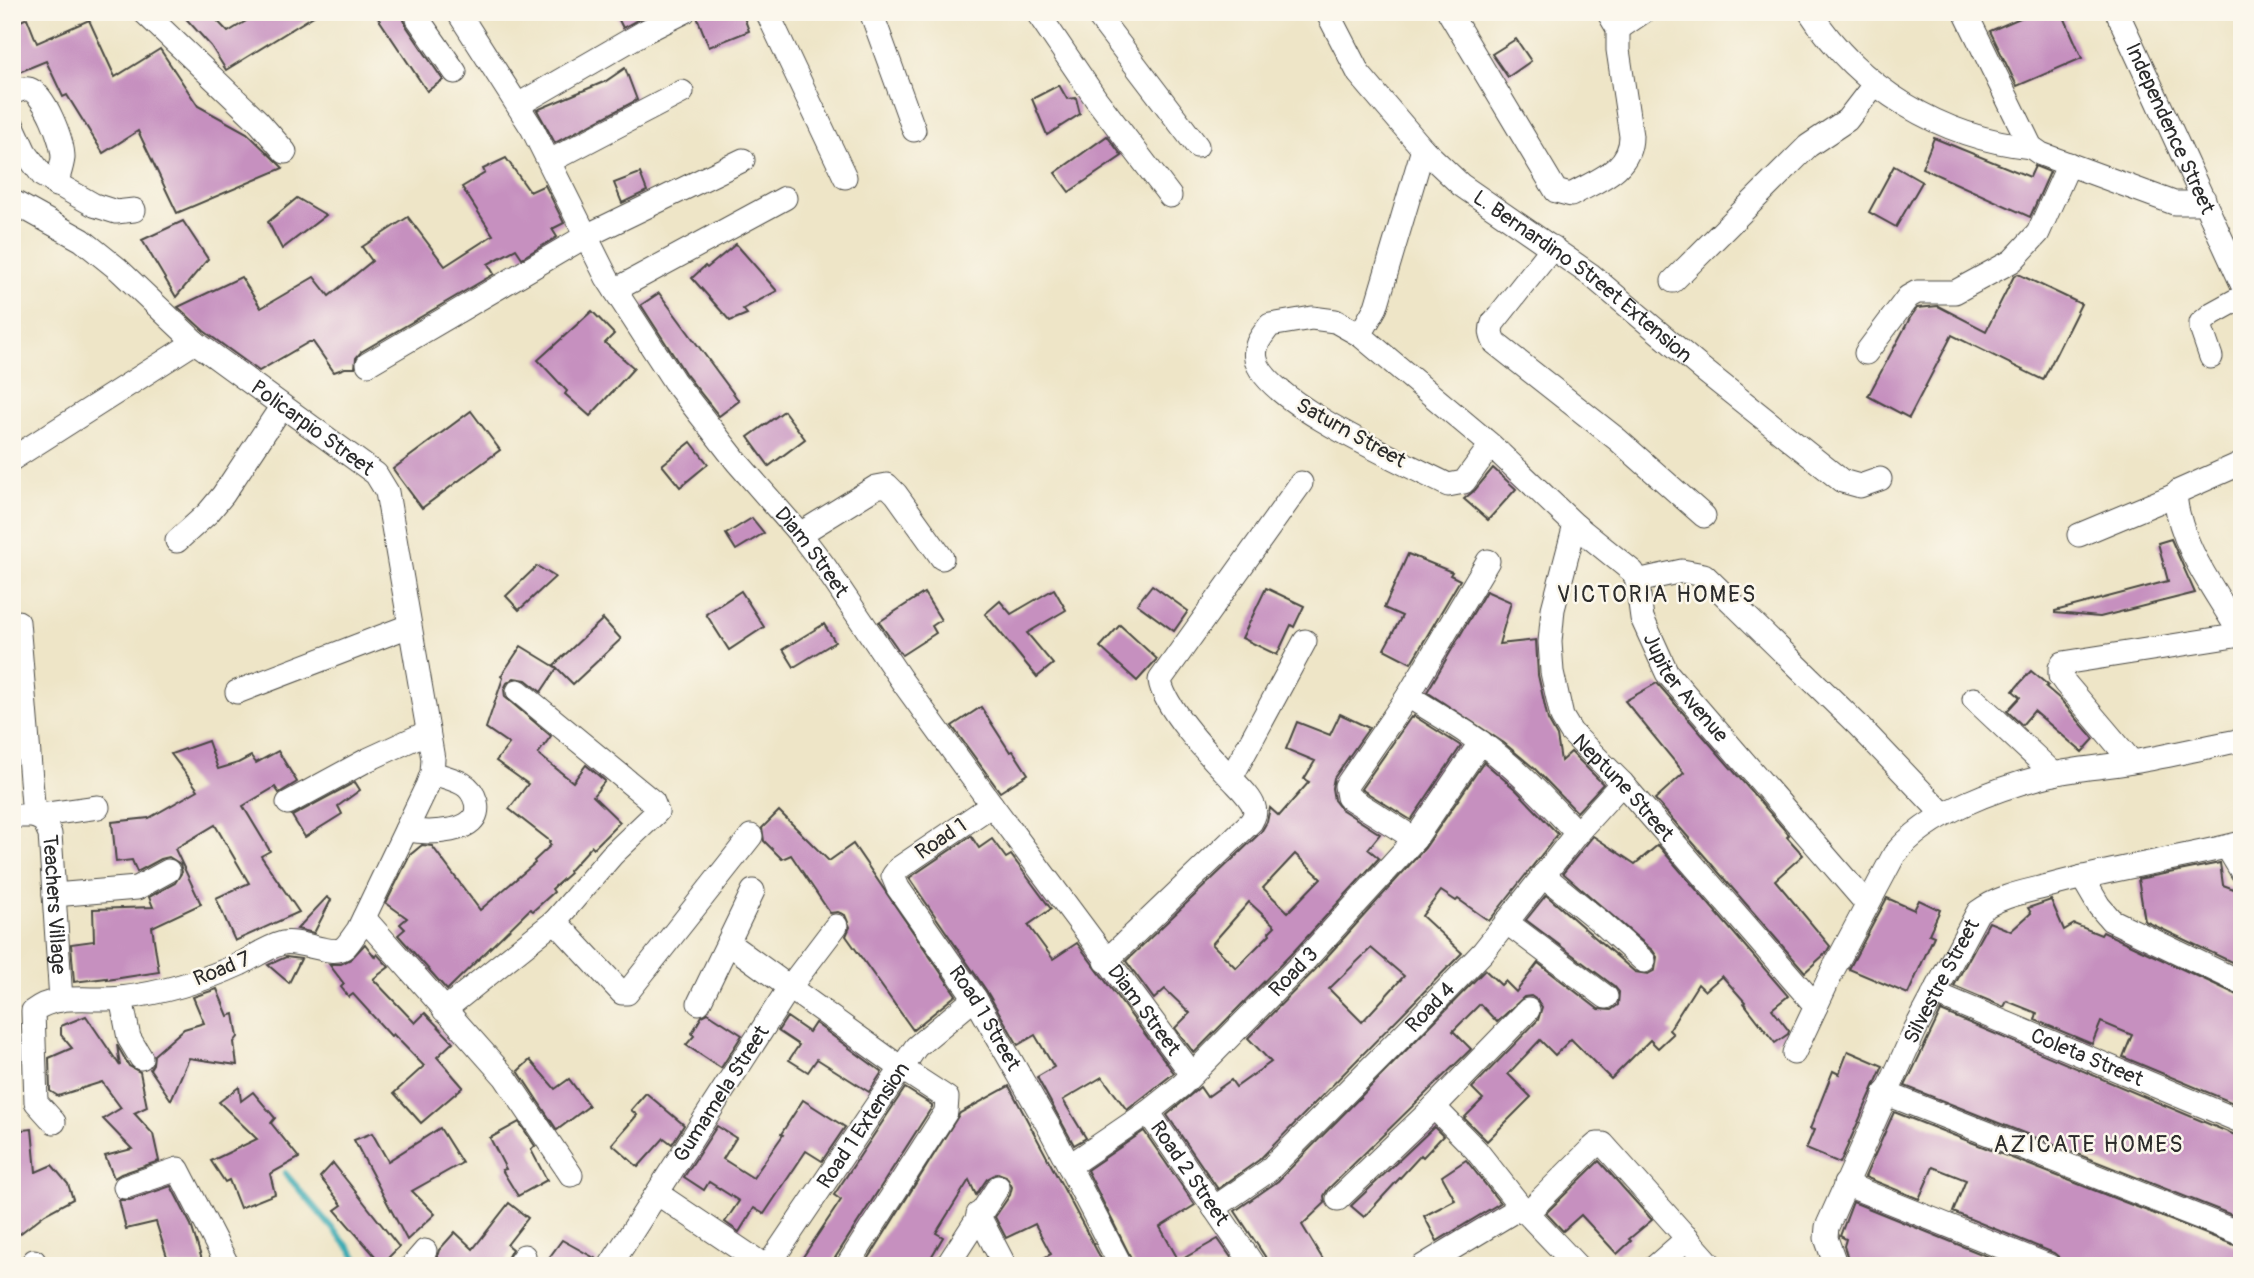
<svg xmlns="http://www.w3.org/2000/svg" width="2254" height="1278" font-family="Pangolin,sans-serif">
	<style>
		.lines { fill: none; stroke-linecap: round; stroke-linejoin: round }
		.stream { stroke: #3aabb4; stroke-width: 6 }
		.building { fill: #c690bf; fill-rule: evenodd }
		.minor-casing { stroke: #484742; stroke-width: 25 }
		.minor { stroke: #fff; stroke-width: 23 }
		.labels { text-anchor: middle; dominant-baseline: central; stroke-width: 5; stroke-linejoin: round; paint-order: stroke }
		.street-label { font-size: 21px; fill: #2b2b2b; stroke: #fbf7ec }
		.neighbourhood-label { font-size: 23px; letter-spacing: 2px; fill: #2b2b2b; stroke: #fbf7ec }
	</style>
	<rect width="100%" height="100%" fill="#fbf7ec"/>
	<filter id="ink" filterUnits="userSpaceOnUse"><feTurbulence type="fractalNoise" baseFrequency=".0143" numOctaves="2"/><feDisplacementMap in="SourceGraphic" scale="14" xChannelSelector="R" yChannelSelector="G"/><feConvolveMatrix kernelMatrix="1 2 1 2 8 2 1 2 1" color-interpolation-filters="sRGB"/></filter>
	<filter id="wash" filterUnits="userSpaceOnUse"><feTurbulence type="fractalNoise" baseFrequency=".00686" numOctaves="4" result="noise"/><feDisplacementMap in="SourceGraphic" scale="28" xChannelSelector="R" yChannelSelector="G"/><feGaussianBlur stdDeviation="1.57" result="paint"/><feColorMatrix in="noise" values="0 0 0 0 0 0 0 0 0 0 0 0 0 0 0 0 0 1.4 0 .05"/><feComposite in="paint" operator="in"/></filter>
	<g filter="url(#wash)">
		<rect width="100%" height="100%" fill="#eee5c7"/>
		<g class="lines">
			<path class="stream" d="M285,1173L351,1250L362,1266"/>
		</g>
		<g id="blocks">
			<g class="building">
				<path d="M180,12H209L228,32L261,12H320L226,70L211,46Z"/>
				<path d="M374,12H406L404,20L407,27L443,80L427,91Z"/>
				<path d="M615,12H652L623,28Z"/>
				<path d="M698,12H742L749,31L709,47L697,17Z"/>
				<path d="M2034,12H2062L2082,58L2017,86L1990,31Z"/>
				<path d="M27,18L37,43L89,20L115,77L160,49L198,106L247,133L283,168L177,213L138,131L103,153L67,95L63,97L46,61L12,75V25Z"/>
				<path d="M1516,39L1531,61L1508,77L1492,54Z"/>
				<path d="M625,68L637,100L555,143L537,110L606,81Z"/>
				<path d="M1059,85L1067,99L1076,98L1080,114L1047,135L1032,99Z"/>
				<path d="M1107,136L1122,156L1069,192L1055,173Z"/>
				<path d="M1934,138L2030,177L2035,166L2050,172L2030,217L1922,168Z"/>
				<path d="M506,158L530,192L545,185L564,223L552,229L557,237L522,258L516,249L488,264L494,274L361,352L356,358L355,368H345L334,372L313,342H309L259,371L204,331L178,307L241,277L261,308L314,277L329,296L372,261L362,247L408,217L445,266L493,235L462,187L485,173L483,169Z"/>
				<path d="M1894,166L1922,182L1896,227L1869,212Z"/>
				<path d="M640,173L647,191L622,203L614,183Z"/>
				<path d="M297,198L326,215L282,249L268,222Z"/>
				<path d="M183,221L208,259L176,297L142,240Z"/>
				<path d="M736,244L777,291L743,309L747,314L730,321L692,278L705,266L707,268Z"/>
				<path d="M2018,274L2081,304L2043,380L1952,335L1909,418L1868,396L1910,318L1917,308L1938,306L1986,331L2014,276Z"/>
				<path d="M659,293L739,401L719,416L685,373L641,305Z"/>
				<path d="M592,311L614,334L605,343L634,368L590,416L565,394L567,391L538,360Z"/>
				<path d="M471,411L500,450L422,508L393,469Z"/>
				<path d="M784,411L805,439L769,466L748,437Z"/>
				<path d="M691,442L708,464L680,487L662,465Z"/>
				<path d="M1493,468L1516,489L1488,520L1464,499L1475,490Z"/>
				<path d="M752,518L764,533L736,550L726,534Z"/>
				<path d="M2171,539L2195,593L2100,617L2055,613V611L2168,581L2158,543Z"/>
				<path d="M1408,554L1452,572L1450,575L1460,580L1411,663L1384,649L1402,616L1384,608Z"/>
				<path d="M537,566L555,577L519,610L506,596Z"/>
				<path d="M1152,585L1188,611L1174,631L1137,604Z"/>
				<path d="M1266,588L1304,606L1294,627L1291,625L1277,655L1242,638Z"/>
				<path d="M1054,589L1066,610L1027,633L1053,664L1037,677L985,614L1000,601L1011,614Z"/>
				<path d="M741,591L764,627L729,650L706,614Z"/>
				<path d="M1486,591L1511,602L1499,644L1536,640L1538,675L1548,720L1557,736L1561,761L1571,752L1603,784L1577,812L1535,769L1504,743L1427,692Z"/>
				<path d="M924,593L941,620L932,626L936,633L902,655L879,622Z"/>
				<path d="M603,619L621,639L573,684L554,665Z"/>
				<path d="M824,624L835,642L794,667L783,649Z"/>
				<path d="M1120,625L1157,659L1137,681L1100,647Z"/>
				<path d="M521,646L557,668L541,692L526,680L514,678L507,683L504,689L505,697L551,736L538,754L573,782L586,765L605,781L593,796L620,822L594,848L592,846L569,871L570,873L552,889L554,892L533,911L530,909L447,990L398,935L405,929L400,924L407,918L386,903L410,855L422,845L432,846L480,910L535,863L534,861L551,845L549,843L550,841L509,809L528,784L496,761L509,744L486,728L503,678L501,676Z"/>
				<path d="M2031,671L2048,685L2046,687L2060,699L2094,739L2082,752L2034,711L2022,725L2007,711L2020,697L2013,691Z"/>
				<path d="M1657,683L1789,835L1787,837L1803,855L1775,880L1830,946L1826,953L1805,972L1655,799L1684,773L1625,701Z"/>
				<path d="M981,707L1010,752L1013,751L1028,774L1000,792L952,726Z"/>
				<path d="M1340,714L1369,728L1334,778L1332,788L1334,800L1341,809L1380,834L1368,849L1379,858L1295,950L1194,1053L1175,1028L1190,1013L1165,989L1154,999L1126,961L1261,832L1267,822L1270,808L1279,816L1309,782L1304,779L1315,761L1286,749L1297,722L1330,735ZM1295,854L1321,878L1288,912L1263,888ZM1249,902L1275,926L1269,932L1270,934L1236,968L1212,944Z"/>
				<path d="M1414,716L1461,746L1411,820L1361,789L1411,717L1413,718Z"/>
				<path d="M208,741L218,769L238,763L251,756L256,763L278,751L297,782L279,793L275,787L243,806L270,851L261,856L299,912L235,941L216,898L249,883L215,825L175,849L201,904L152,927L159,972L107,980V978L74,982L71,944L94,941L93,909L153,907L149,897L175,883L182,872L180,864L169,857L161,859L137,872L132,860L116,862L112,822L149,818L198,790L171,754Z"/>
				<path d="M1484,762L1516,790L1558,834L1489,921L1458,899L1456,901L1441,891L1422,916L1462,953L1259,1160L1218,1189L1167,1115L1200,1087L1207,1097L1231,1080L1236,1087L1271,1062L1248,1038L1315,970L1425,848ZM1371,948L1404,976L1362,1022L1329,989Z"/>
				<path d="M355,782L360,790L338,806L342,814L305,837L292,816Z"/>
				<path d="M779,811L829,861L853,844L956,995L913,1030L846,936L850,927L845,915L838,912L830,913L791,855L782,859L764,841L762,828Z"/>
				<path d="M971,836L979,848L992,839L1006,858L1011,855L1051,909L1028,925L1053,959L1077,943L1174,1073L1127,1110L1102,1077L1063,1100L1086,1138L1074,1145L1037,1077L1054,1067L1035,1035L1018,1045L986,990L909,878Z"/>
				<path d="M1593,836L1635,864L1658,845L1788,996L1772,1009L1789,1031L1788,1034L1775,1043L1744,1003L1745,1002L1722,976L1705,991L1698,984L1669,1030L1673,1034L1658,1048L1650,1040L1611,1079L1571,1039L1555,1055L1540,1040L1508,1074L1531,1097L1487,1141L1464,1118L1483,1099L1472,1088L1538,1020L1542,1007L1537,1000L1531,996L1524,997L1497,1022L1480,1004L1453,1031L1471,1049L1328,1189L1324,1196L1325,1203L1302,1225L1327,1266H1268L1266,1258L1235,1211L1278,1181L1485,970L1501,985L1505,981L1516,992L1538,963L1598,1009L1611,1010L1618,1005L1619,992L1614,986L1526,920L1546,895L1635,972L1648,974L1655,970L1657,957L1653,951L1563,873Z"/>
				<path d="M2220,863L2223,885L2242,892V967L2145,921L2138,879Z"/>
				<path d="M327,897L331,900L314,933L297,929Z"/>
				<path d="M1887,898L1914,910L1919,900L1940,910L1929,934L1934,936L1908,994L1849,969Z"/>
				<path d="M2051,900L2064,930L2074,924L2101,935L2103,932L2242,997V1095L2238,1105L2123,1057L2132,1035L2101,1022L2092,1044L2035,1020L2037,1013L2007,1001L2004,1007L1954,986L1989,922L2011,931L2031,913L2028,908Z"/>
				<path d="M365,944L375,957L377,954L389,967L373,979L415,1023L425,1013L453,1042L437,1057L463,1087L421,1123L394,1093L424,1066L393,1034L391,1036L353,994L349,997L341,987L344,984L329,964H341L351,959Z"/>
				<path d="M286,957L301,959L289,983L268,965Z"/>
				<path d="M217,989L228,1016L234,1014L238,1037L234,1042L237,1065L189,1058L171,1100L150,1069L153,1064L154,1055L184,1029L204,1023L193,997Z"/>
				<path d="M1941,1011L2242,1138V1219L1905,1086Z"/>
				<path d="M708,1013L742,1035L721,1068L686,1045L694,1036L692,1033L702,1016Z"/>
				<path d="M86,1016L120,1066L117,1045L129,1066L140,1072L147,1107L134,1113L153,1134L159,1161L121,1174L114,1178L105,1156L132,1149L103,1119L121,1108L102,1082L58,1096L50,1091L49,1058L72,1048L61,1035V1026Z"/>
				<path d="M787,1017L809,1032L815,1023L882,1072L869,1092L817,1059L808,1072L789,1060L799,1045L778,1031Z"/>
				<path d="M1848,1051L1883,1066L1840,1163L1806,1149L1814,1130L1810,1129L1833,1071L1839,1074Z"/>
				<path d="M530,1060L555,1089L569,1079L589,1106L557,1130L518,1071Z"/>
				<path d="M1009,1086L1105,1266H1029L1051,1254L1035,1224L1006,1238L995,1217L1010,1195L1012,1187L1006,1176L998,1173L987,1179L976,1195L969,1180L936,1233L943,1237L926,1266H864L960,1113Z"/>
				<path d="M239,1087L241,1101L253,1092L275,1118L271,1123L299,1158L270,1174L275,1194L240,1208L229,1180L225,1182L211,1161L257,1139L219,1102Z"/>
				<path d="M905,1088L932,1105V1107L835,1258L833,1266H797L841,1200L834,1195Z"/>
				<path d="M646,1093L684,1125L672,1144L664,1138L638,1167L612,1144L637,1115L631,1110Z"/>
				<path d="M803,1100L845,1127L822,1161L806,1151L764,1214L754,1208L739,1232L725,1222L739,1201L709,1182L704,1190L684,1177L717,1126L736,1138L723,1159L753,1178L783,1135L781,1134Z"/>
				<path d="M1894,1112L2242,1248V1266H2063L2060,1258L2054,1253L1953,1212L1966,1180L1933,1167L1919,1199L1865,1177Z"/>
				<path d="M519,1122L535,1146L531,1150L547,1180L518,1196L502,1170L506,1169L490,1138Z"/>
				<path d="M1434,1127L1443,1136L1423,1157L1421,1155L1364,1217L1351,1206Z"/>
				<path d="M440,1128L462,1163L412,1191L435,1214L407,1240L354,1140L372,1133L388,1161Z"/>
				<path d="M32,1129L36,1172L52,1165L68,1184L73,1199L45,1214L12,1240V1131Z"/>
				<path d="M1144,1131L1195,1205L1160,1227L1179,1261L1218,1239L1237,1266H1135L1087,1170Z"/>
				<path d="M1466,1160L1500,1203L1437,1241L1424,1216L1455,1200L1442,1176Z"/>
				<path d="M1599,1161L1652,1220L1629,1239L1631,1241L1617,1254L1581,1215L1563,1231L1546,1213Z"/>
				<path d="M333,1163L399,1247L382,1264L335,1210L342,1205L320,1177Z"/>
				<path d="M171,1186L191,1225L204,1266H170L156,1222L126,1229L119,1200H130Z"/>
				<path d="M1853,1202L2011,1266L1850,1265L1844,1246L1846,1239L1840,1236Z"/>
				<path d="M509,1203L528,1218L507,1245L512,1249L503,1266H431L436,1260L439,1250L455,1232L473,1249Z"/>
				<path d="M562,1240L598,1260L596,1266H543Z"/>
			</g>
		</g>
	</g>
	<g filter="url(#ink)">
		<use href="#blocks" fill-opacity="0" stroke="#484742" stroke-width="2"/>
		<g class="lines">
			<g class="minor-casing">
				<g id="minor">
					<path d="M144,12L258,121L285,152"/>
					<path id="s1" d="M458,12L532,128L607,278L674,381L737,462L800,534L825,567L902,681L992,805L1192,1074"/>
					<path d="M767,12L845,177"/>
					<path d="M871,12L914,130"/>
					<path d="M1037,12L1096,99L1170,196"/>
					<path d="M1095,12L1197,146"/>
					<path id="s2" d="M1327,12L1359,74L1423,149L1461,185L1591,275L1702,369L1842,481L1860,486L1880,479"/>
					<path d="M1449,12L1556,191L1571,195C1597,180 1631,170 1631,136L1618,50V29L1608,12"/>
					<path d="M1810,12C1859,88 1941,138 2031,147"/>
					<path d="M1965,12L2031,147L2041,154L2174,203H2196L2204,199"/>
					<path id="s3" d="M2117,12L2242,284"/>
					<path d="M418,19L455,72"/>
					<path d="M1618,29L1643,12"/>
					<path d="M12,93C18,91 23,88 29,89C45,94 63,141 63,158C62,167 58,177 56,185"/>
					<path d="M518,105L646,31L684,12"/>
					<path d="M12,124L25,152L43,176L94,205L116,212L134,210"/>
					<path d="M550,161L682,92"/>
					<path id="s4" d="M12,201L82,240L118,269L195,342L376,474L387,492L433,759L432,773L427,786L358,930C354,935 350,942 345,947C333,958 300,939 283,943C267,947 254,957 240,964C203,981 161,993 121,998C92,1002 57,992 33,1011L36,1102L54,1122"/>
					<path d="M1553,247L1493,323C1490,331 1491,335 1495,343L1618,440L1704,516"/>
					<path d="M1673,281L1808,146L1847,120L1874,85"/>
					<path d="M615,290L785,198"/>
					<path d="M1360,335L1376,307L1423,149"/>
					<path d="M1866,353L1908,297L1917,292H1955L2012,261L2038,233L2069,164"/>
					<path d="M2211,357L2201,328V323L2213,313L2242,297"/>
					<path d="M368,364L586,236L743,160"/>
					<path id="s5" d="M1491,445L1464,482L1448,485C1409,465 1263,401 1256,359C1253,345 1262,336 1270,325L1312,318L1335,321L1360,335L1491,445L1575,525L1633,572L1637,581L1642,618L1667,673L1867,904"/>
					<path d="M12,459L195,342"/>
					<path d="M2242,463L2179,491L2175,495C2180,548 2217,592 2242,637"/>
					<path id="s6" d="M1575,525L1553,609L1550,642L1552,672L1562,717L1571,732L1622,783L1816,1006"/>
					<path d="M800,534L876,487L887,485L896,494L942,558"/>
					<path d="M2079,535L2175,495"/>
					<path d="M177,541L208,513L223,495L282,406"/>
					<path d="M1637,581L1682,571L1704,575L1859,726L1943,814"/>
					<path d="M18,622L34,816"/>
					<path d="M237,692L409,626"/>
					<path d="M1408,696C1442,717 1477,737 1507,763C1532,784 1554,809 1577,833"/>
					<path d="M1974,699L2054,774"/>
					<path d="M2132,762L2065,683L2060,676V668L2063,663L2241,635"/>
					<path d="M1231,778L1305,641"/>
					<path d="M288,803L367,760L428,732"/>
					<path id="s7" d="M992,805L899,868L893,876L898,888L975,998L1050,1129L1121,1266"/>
					<path d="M12,816H34L98,807"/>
					<path id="s8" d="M34,816L44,821L50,834L61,1000"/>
					<path d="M406,830C425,833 484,836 476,802C474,795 470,788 463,784C454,779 442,776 432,773"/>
					<path d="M1415,839L1348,797L1346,786L1408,696L1488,561"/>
					<path d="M2227,847L2242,872"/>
					<path d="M1543,875L1603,924L1644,961"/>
					<path d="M2082,877L2099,906L2111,920L2242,983"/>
					<path d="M54,895L137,888L168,871"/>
					<path d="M364,918L505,1077L571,1175"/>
					<path d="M555,921L622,993H627L751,836"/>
					<path d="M1506,922L1606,997"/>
					<path d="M728,943L901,1068L947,1098L946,1112L847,1266"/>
					<path d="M1106,961L1251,822C1254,817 1256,813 1254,807C1250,796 1238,786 1230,777C1211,757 1163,707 1160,680L1301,483"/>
					<path id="s9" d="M1934,993L2242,1122"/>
					<path d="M121,998L129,1038L141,1058"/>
					<path d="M699,1003L753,891"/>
					<path d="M444,1010L555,921L612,855L657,812L653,802L518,691"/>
					<path d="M1794,1053L1834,968L1894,855C1928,812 2000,787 2053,774C2078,768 2106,767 2132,762C2169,756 2205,747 2242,740"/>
					<path d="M1885,1093L2242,1234"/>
					<path d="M1434,1107L1476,1150L1521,1207L1577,1266"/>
					<path id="s10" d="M1148,1112L1254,1266"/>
					<path id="s11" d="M1069,1166L1148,1112L1182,1085L1305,960L1415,839L1481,742"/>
					<path d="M1845,1184L2049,1266"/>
					<path d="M125,1187L178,1169L228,1266"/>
					<path d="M658,1194L765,1266"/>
					<path d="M1338,1199L1434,1107L1528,1010"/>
					<path id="s12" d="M1214,1208L1268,1171L1409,1029L1483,952L1577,833L1622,783"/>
					<path d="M1527,1213L1589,1151L1597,1144H1603L1712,1266"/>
					<path d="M978,1214L1005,1266"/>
					<path d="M31,1266L34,1261"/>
					<path d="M412,1266L425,1251"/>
					<path d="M517,1266L524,1256"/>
					<path id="s13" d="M610,1266L789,988L836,926"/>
					<path id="s14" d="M768,1266L916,1047L975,998"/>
					<path d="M947,1266L998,1187"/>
					<path d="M1423,1266L1521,1207"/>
					<path d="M1656,1266L1688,1238"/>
					<path id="s15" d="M1836,1266L1826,1238L1827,1227L1915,1030L1978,912C1999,896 2024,892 2048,886C2112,868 2178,859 2242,843"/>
				</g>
			</g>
			<use href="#minor" class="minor"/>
		</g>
	</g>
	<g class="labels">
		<g class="street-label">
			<text stroke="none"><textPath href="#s3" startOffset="128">Independence Street</textPath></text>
			<text stroke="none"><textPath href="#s2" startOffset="373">L. Bernardino Street Extension</textPath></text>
			<text stroke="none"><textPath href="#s4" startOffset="378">Policarpio Street</textPath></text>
			<text transform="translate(1351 433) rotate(29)">Saturn Street</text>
			<text stroke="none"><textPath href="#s1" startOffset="648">Diam Street</textPath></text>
			<text stroke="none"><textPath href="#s5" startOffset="920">Jupiter Avenue</textPath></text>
			<text stroke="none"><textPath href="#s6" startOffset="290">Neptune Street</textPath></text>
			<text transform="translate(941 839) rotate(-34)">Road 1</text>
			<text stroke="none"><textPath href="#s8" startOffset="96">Teachers Village</textPath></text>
			<text transform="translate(222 969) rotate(-22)">Road 7</text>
			<text stroke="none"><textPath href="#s11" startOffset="298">Road 3</textPath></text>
			<text stroke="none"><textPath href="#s15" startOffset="312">Silvestre Street</textPath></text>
			<text stroke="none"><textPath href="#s12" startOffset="296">Road 4</textPath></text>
			<text stroke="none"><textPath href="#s1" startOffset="1214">Diam Street</textPath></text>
			<text stroke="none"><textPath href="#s7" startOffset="292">Road 1 Street</textPath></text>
			<text stroke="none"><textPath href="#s9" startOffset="166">Coleta Street</textPath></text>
			<text stroke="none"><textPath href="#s13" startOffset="205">Gumamela Street</textPath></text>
			<text stroke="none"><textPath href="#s14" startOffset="170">Road 1 Extension</textPath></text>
			<text stroke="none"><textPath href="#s10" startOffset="74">Road 2 Street</textPath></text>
		</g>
		<g class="neighbourhood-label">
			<text x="1657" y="594">VICTORIA HOMES</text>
			<text x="2089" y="1144">AZICATE HOMES</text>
		</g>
	</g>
	<rect width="2254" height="1278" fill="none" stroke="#fbf7ec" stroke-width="42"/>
</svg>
